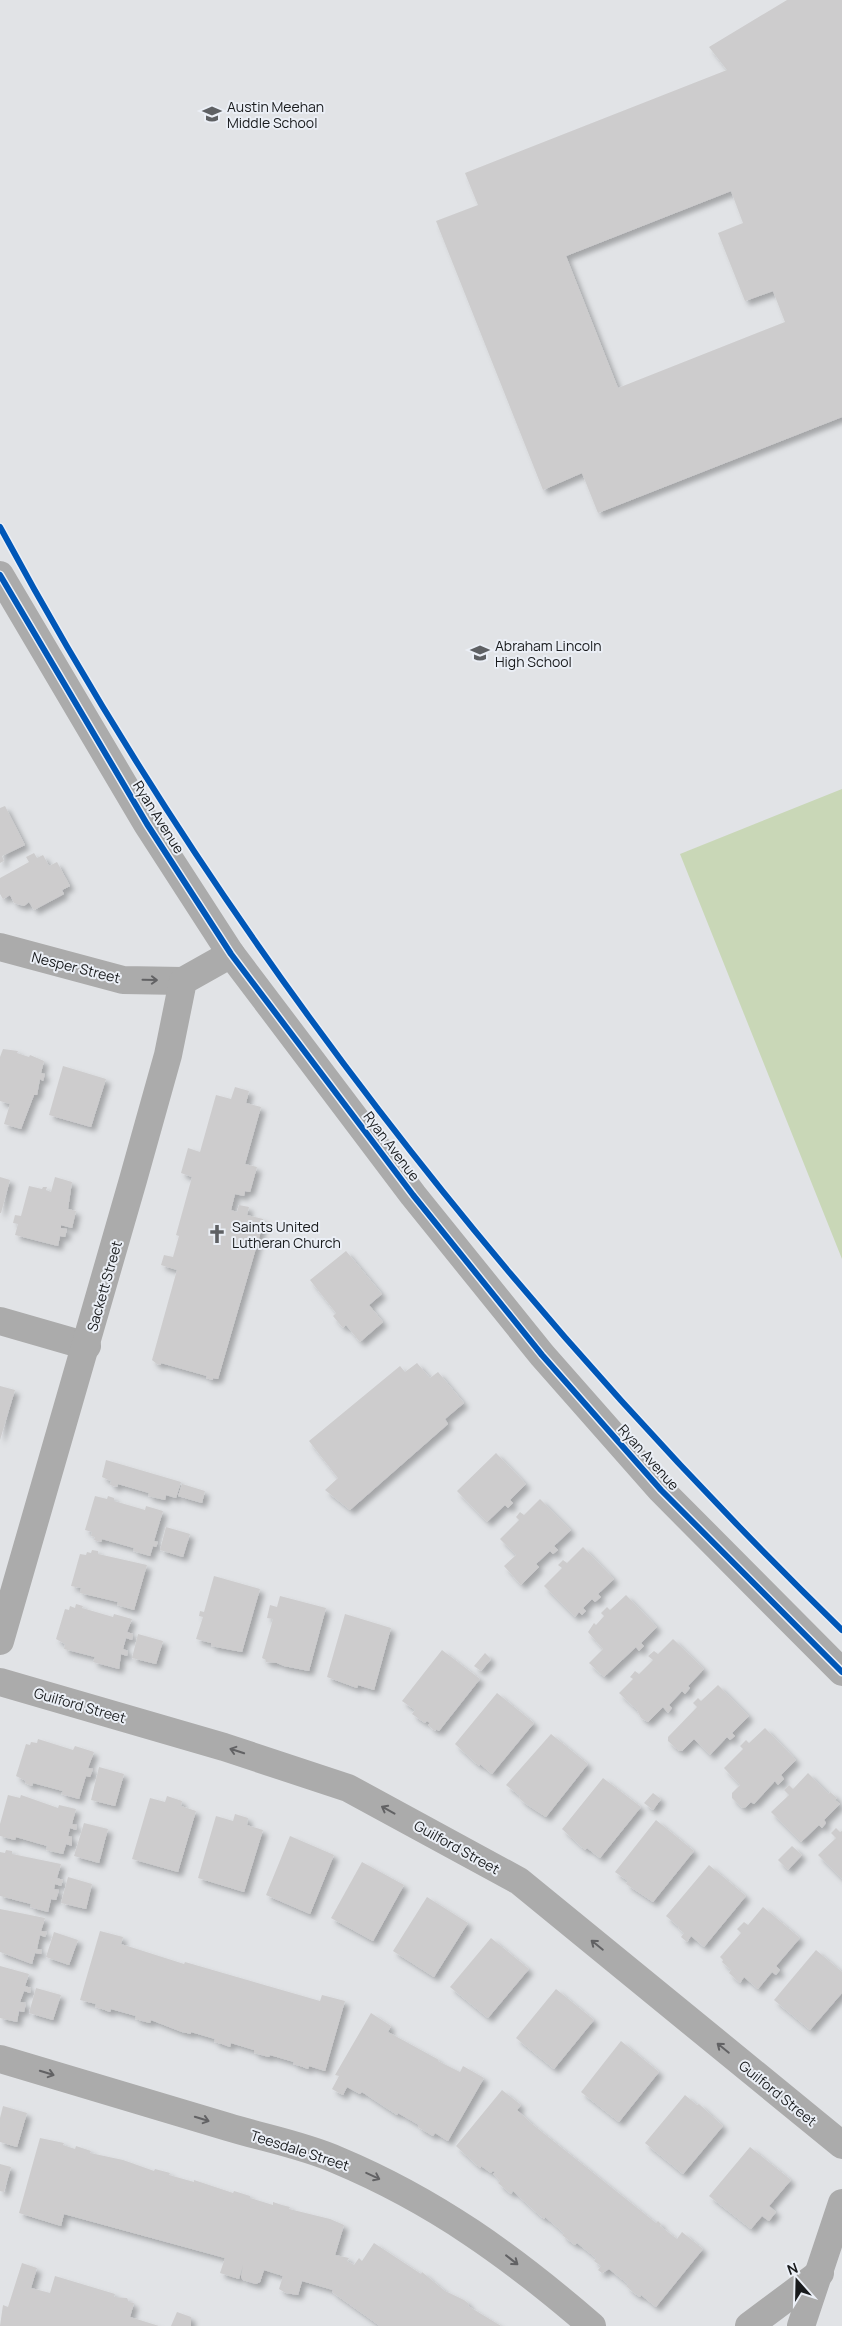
<svg xmlns="http://www.w3.org/2000/svg" width="842" height="2326" font-family="Manrope,sans-serif">
	<style>
		.green { fill: #c9d7b7 }
		.building { fill: #cdcccd; fill-rule: evenodd; filter: url(#shadow) }
		.lines { fill: none; stroke-linecap: round; stroke-linejoin: round }
		.minor { stroke: #ababab; stroke-width: 28 }
		.cycleway-casing { stroke: #ebeff6; stroke-width: 9 }
		.cycleway { stroke: #0057b8; stroke-width: 6 }
		.oneway { stroke: #626264 }
		.labels { text-anchor: middle; dominant-baseline: central; stroke-width: 4; stroke-linejoin: round; paint-order: stroke }
		.poi-label { font-size: 14px; fill: #181a1c; stroke: #ebeff6; text-anchor: start }
		.street-label { font-size: 14px; fill: #181a1c; stroke: #ebeff6 }
	</style>
	<defs>
		<filter id="shadow"><feDropShadow dx="4.5" dy="4.5" stdDeviation="2.5" flood-color="#0004"/></filter>
	</defs>
	<rect width="100%" height="100%" fill="#e1e3e6"/>
	<path class="green" d="M842,789V1259L680,854Z"/>
	<g class="building">
		<path d="M787,0H842V417L598,513L582,473L543,490L436,221L478,205L465,173L727,70L709,47ZM731,191L743,223L718,233L745,301L773,291L785,322L618,388L566,256Z"/>
		<path d="M5,806L25,845L2,856L4,861L0,863V808Z"/>
		<path d="M34,853L37,858L43,855L49,866L57,862L70,886L62,890L64,894L34,910L29,902L24,906L14,903L10,895L3,899L0,894V878L29,862L26,857Z"/>
		<path d="M3,1049L18,1051L17,1053L29,1057L30,1055L44,1061L41,1073L45,1074L43,1081L40,1079L37,1095H34L21,1129L4,1124L10,1104L0,1101V1057Z"/>
		<path d="M63,1066L106,1079L91,1127L49,1115Z"/>
		<path d="M235,1087L249,1091L246,1103L261,1107L245,1164L257,1167L250,1192L245,1191L244,1196L235,1194L231,1210L237,1212L239,1205L249,1207L247,1215L263,1219V1224L218,1379L213,1378V1380L206,1378L207,1376L161,1363V1365L157,1364L152,1360L177,1270L161,1265L164,1255L173,1257L179,1236L176,1235L192,1177L181,1173L188,1148L200,1152L216,1095L231,1099Z"/>
		<path d="M0,1177L10,1180L1,1213H0Z"/>
		<path d="M55,1177L72,1182L68,1209L76,1211L72,1228L61,1225V1228L67,1229L65,1237L60,1236L58,1246L15,1235L18,1224L13,1223L15,1215L21,1216L29,1186L42,1189L43,1187H47L46,1190L51,1192Z"/>
		<path d="M346,1251L382,1294L369,1305L383,1322L360,1342L346,1325L343,1328L333,1316L336,1313L310,1280Z"/>
		<path d="M417,1363L430,1378L438,1372L464,1403L445,1419L448,1424L350,1510L325,1490L338,1478L309,1441L400,1366L405,1372Z"/>
		<path d="M0,1386L15,1390L0,1440Z"/>
		<path d="M496,1453L526,1484L510,1500L513,1503L508,1508L505,1505L487,1522L457,1491Z"/>
		<path d="M106,1460L181,1482L176,1498L166,1495L165,1500L148,1496L149,1493L118,1484L117,1487L110,1485L111,1481L102,1477Z"/>
		<path d="M182,1484L205,1491L202,1503L178,1496Z"/>
		<path d="M95,1496L107,1499L108,1496L114,1498V1501L145,1510L146,1506L163,1511L154,1541L158,1542L156,1547L153,1546L150,1556L133,1551L134,1548L102,1539L101,1542L94,1540L95,1537L91,1536L92,1532L85,1530Z"/>
		<path d="M540,1499L571,1530L554,1546L558,1550L553,1554L550,1551L536,1564L539,1567L521,1585L504,1566L516,1555L500,1539L519,1520L516,1517L520,1512L524,1515Z"/>
		<path d="M166,1527L190,1534L183,1557L160,1550Z"/>
		<path d="M583,1547L614,1579L598,1594L601,1597L595,1602L592,1599L583,1608L586,1611L582,1615L579,1612L575,1617L544,1586L562,1568L558,1565L563,1560L567,1563Z"/>
		<path d="M92,1550L98,1551V1554L147,1565L134,1610L117,1605L118,1602L80,1593L81,1588L71,1586L80,1554L86,1555L87,1552L91,1553Z"/>
		<path d="M214,1576L260,1589L242,1652L211,1646V1643L196,1639L203,1617L199,1616L200,1611L204,1612Z"/>
		<path d="M626,1595L657,1627L641,1643L644,1646L639,1651L636,1647L604,1677L589,1663L603,1649L588,1632L594,1623L596,1625L604,1616L601,1613L607,1607L610,1610Z"/>
		<path d="M280,1596L326,1608L309,1671L284,1666L277,1663L266,1662V1660L262,1658L273,1619L267,1618L270,1605L277,1607Z"/>
		<path d="M76,1604L83,1606L82,1608L113,1617L114,1614L132,1619L127,1632L133,1634L132,1640L126,1638L123,1649L128,1651L127,1656L121,1654L119,1669L93,1662L95,1657L64,1649L65,1644L56,1639L65,1609L69,1610L70,1606L75,1608Z"/>
		<path d="M345,1614L391,1628L374,1690L358,1685L357,1688L327,1677Z"/>
		<path d="M138,1634L163,1641L156,1664L132,1658Z"/>
		<path d="M673,1639L704,1669L688,1686L690,1688L685,1694L682,1691L669,1705L672,1708L668,1713L663,1707L648,1722L641,1718L637,1710L619,1693L633,1679L630,1677L635,1671L639,1674L653,1660L648,1656L654,1651L658,1654Z"/>
		<path d="M442,1650L480,1679L439,1731L436,1729L435,1731L428,1725L430,1723L427,1721L425,1723L412,1714L415,1710L402,1701Z"/>
		<path d="M485,1653L491,1659L481,1671L474,1666Z"/>
		<path d="M718,1685L749,1716L732,1733L735,1736L730,1740L727,1737L710,1755L694,1739L682,1751L678,1750L668,1741V1737L697,1707L693,1703L698,1698L701,1701Z"/>
		<path d="M497,1693L534,1723L492,1774L480,1764L479,1766L455,1744Z"/>
		<path d="M765,1728L796,1760L781,1775L784,1779L778,1785L775,1781L754,1804L751,1802L746,1807L742,1808L732,1798V1793L740,1785L724,1768L743,1749L740,1746L746,1740L749,1743Z"/>
		<path d="M551,1734L588,1764L546,1817L526,1804L519,1798L520,1796L506,1785Z"/>
		<path d="M38,1739L73,1750L75,1746L94,1752L88,1768L93,1769L90,1777L86,1776L79,1799L61,1794L63,1791L33,1783L32,1786L25,1783L26,1781L16,1776L26,1744L30,1745L31,1742L37,1743Z"/>
		<path d="M99,1767L124,1774L115,1806L91,1800Z"/>
		<path d="M808,1773L829,1794L830,1792L837,1798L835,1800L840,1804L824,1820L826,1823L822,1828L819,1825L801,1842L771,1812L789,1795L784,1790L789,1785L793,1789Z"/>
		<path d="M603,1778L641,1807L600,1858L587,1848L585,1850L562,1829Z"/>
		<path d="M653,1793L661,1799L653,1810L644,1803Z"/>
		<path d="M8,1795L20,1798L21,1795L58,1808L59,1805L76,1809L72,1824L77,1825L76,1830L70,1828L68,1836L72,1837V1846L66,1844L63,1854L46,1850L47,1846L16,1837L15,1840L0,1836V1824Z"/>
		<path d="M167,1796L182,1801L181,1806L196,1811L178,1872L132,1859L150,1798L165,1802Z"/>
		<path d="M235,1814L248,1818L247,1825L263,1830L244,1892L198,1878L216,1816L233,1821Z"/>
		<path d="M656,1820L694,1851L653,1902L626,1884L628,1881L615,1872Z"/>
		<path d="M84,1823L108,1829L99,1863L74,1856Z"/>
		<path d="M836,1828L840,1832L842,1831V1879L818,1855L836,1838L831,1833Z"/>
		<path d="M290,1836L334,1855L310,1914L266,1895Z"/>
		<path d="M792,1846L802,1855L788,1870L778,1860Z"/>
		<path d="M6,1850L12,1851V1854L61,1864L57,1878L63,1880L61,1886L55,1884L54,1889L59,1890L56,1900L51,1899L48,1912L30,1907L31,1904L0,1896V1852L5,1853Z"/>
		<path d="M362,1862L404,1885L373,1941L331,1918Z"/>
		<path d="M709,1865L746,1896L704,1947L691,1936L687,1942L681,1937L684,1933L678,1928L679,1927L666,1916Z"/>
		<path d="M68,1877L92,1884L86,1909L61,1903Z"/>
		<path d="M427,1897L468,1923L434,1977L393,1951Z"/>
		<path d="M763,1907L800,1938L776,1966L780,1970L776,1975L772,1972L758,1989L744,1977L740,1983L729,1973L731,1970L722,1962L723,1960L720,1957L741,1933L737,1929L744,1922L748,1925Z"/>
		<path d="M0,1909L45,1918L41,1931L47,1932L45,1937L40,1935L37,1949L42,1950L41,1954L35,1953L32,1964L0,1952Z"/>
		<path d="M100,1931L123,1937L121,1944L184,1964L185,1962L320,2001L322,1995L345,2001L325,2071L309,2066L308,2069L300,2066L293,2064L294,2062L270,2055L269,2057L254,2053V2050L231,2043L230,2047L222,2044L214,2042L215,2039L191,2032V2034L182,2032L151,2020L150,2023L135,2019L136,2016L111,2009L110,2012L102,2009L95,2007L96,2004L80,2000Z"/>
		<path d="M54,1932L78,1940L69,1965L46,1957Z"/>
		<path d="M491,1938L529,1969L488,2018L450,1987Z"/>
		<path d="M816,1950L842,1972V1993L810,2030L774,2000Z"/>
		<path d="M0,1966L29,1974L25,1986L31,1988L30,1993L24,1991L20,2002L26,2003L24,2012L19,2011L17,2022L0,2018Z"/>
		<path d="M36,1988L61,1995L53,2020L29,2013Z"/>
		<path d="M556,1989L594,2020L554,2069L516,2038Z"/>
		<path d="M371,2013L391,2026L388,2032L439,2060L438,2061L460,2072L463,2066L484,2078L448,2141L435,2133L433,2136L418,2127L419,2125L398,2113L397,2115L362,2092L360,2094L347,2087L343,2095L332,2089L339,2076L335,2075Z"/>
		<path d="M621,2041L659,2072L619,2122L581,2092Z"/>
		<path d="M502,2090L521,2105L517,2110L532,2124L656,2223L658,2221L661,2224L660,2226L677,2239L682,2232L703,2249L656,2307L641,2295L640,2297L634,2293L626,2286L628,2284L609,2269L602,2273L598,2270L601,2266L594,2261L596,2258L577,2243L575,2245L562,2235L564,2233L545,2217L544,2219L538,2214L513,2191L511,2194L498,2183L500,2181L493,2174L495,2172L493,2171L491,2173L481,2166L480,2168L456,2146Z"/>
		<path d="M685,2095L697,2105L699,2104L723,2126L683,2174L645,2143Z"/>
		<path d="M3,2106L27,2113L17,2147L0,2142V2118Z"/>
		<path d="M40,2138L64,2143L63,2145L75,2149L76,2146L91,2151L90,2153L123,2160L154,2171L155,2169L170,2173L169,2175L194,2182V2180L233,2193L234,2191L250,2196V2198L273,2205V2202L282,2205L290,2207L289,2209L330,2219L344,2225L335,2255L349,2258L347,2261L354,2265L359,2258L362,2261L374,2243L421,2274L422,2272L445,2291L464,2300L469,2304L468,2306L501,2326H380L332,2292L333,2290L302,2281L298,2295L286,2293L279,2289L283,2276L264,2270L260,2282L256,2284L243,2280L241,2277L243,2265L239,2279L220,2273L225,2258L64,2214L61,2226L19,2213Z"/>
		<path d="M750,2147L791,2180L769,2206L776,2212L769,2221L762,2216L751,2229L709,2196Z"/>
		<path d="M0,2164L11,2167L4,2192L0,2191Z"/>
		<path d="M22,2263L37,2268L31,2288L50,2293L55,2276L115,2294L114,2297L127,2298L129,2302L134,2303L130,2317L159,2326H0L3,2305L8,2307Z"/>
		<path d="M177,2312L191,2317V2326H171Z"/>
	</g>
	<g class="lines">
		<g class="minor">
			<path d="M0,575L147,824L231,954L413,1195L542,1355L661,1490L842,1672"/>
			<path d="M0,947L123,980L183,981"/>
			<path d="M0,1321L87,1346"/>
			<path d="M0,1641L133,1180L168,1055L183,981L231,954"/>
			<path d="M0,1682L224,1747L348,1788L519,1881L842,2145"/>
			<path d="M0,2059C76,2081 152,2104 228,2127C264,2138 303,2145 337,2160C435,2201 512,2257 592,2326"/>
			<path d="M749,2326L820,2273"/>
			<path d="M801,2326L842,2203"/>
		</g>
		<g class="cycleway-casing">
			<g id="cycleway">
				<path d="M0,527C220,936 510,1306 842,1630"/>
				<path d="M0,575L147,824L231,954L413,1195L542,1355L661,1490L842,1672"/>
			</g>
		</g>
		<use href="#cycleway" class="cycleway"/>
	</g>
	<defs><path id="oneway-shaft" d="M-6 0H5M1.5-3L5.5 0L1.5 3" fill="none" stroke-width="1.6" stroke-linecap="round" stroke-linejoin="round" transform="scale(1.25)"/></defs>
	<g class="oneway">
		<use href="#oneway-shaft" transform="translate(150 980) rotate(1)"/>
		<use href="#oneway-shaft" transform="translate(237 1751) rotate(-162)"/>
		<use href="#oneway-shaft" transform="translate(388 1810) rotate(-151)"/>
		<use href="#oneway-shaft" transform="translate(597 1945) rotate(-141)"/>
		<use href="#oneway-shaft" transform="translate(723 2048) rotate(-141)"/>
		<use href="#oneway-shaft" transform="translate(47 2073) rotate(17)"/>
		<use href="#oneway-shaft" transform="translate(202 2119) rotate(17)"/>
		<use href="#oneway-shaft" transform="translate(373 2176) rotate(25)"/>
		<use href="#oneway-shaft" transform="translate(512 2260) rotate(38)"/>
	</g>
	<defs>
		<g id="school-bare" transform="scale(1.5)"><path d="M0-5L7-2L0 1L-7-2ZM-4 1L0 2.5L4 1V4Q0 6-4 4Z" fill="#5e6063" stroke="#ebeff6" stroke-width="2.5" paint-order="stroke"/></g>
		<g id="church-bare" transform="scale(1.5)"><path d="M-1.2-6h2.4v3.5h3.3v2.4h-3.3V6h-2.4V-.1h-3.3v-2.4h3.3Z" fill="#5e6063" stroke="#ebeff6" stroke-width="2.5" paint-order="stroke"/></g>
	</defs>
	<g fill-rule="evenodd">
		<use href="#school-bare" x="212" y="114"/>
		<use href="#school-bare" x="480" y="653"/>
		<use href="#church-bare" x="217" y="1234"/>
	</g>
	<g class="labels">
		<g class="poi-label">
			<text x="227" y="106">Austin Meehan<tspan x="227" dy="16">Middle School</tspan></text>
			<text x="495" y="645">Abraham Lincoln<tspan x="495" dy="16">High School</tspan></text>
			<text x="232" y="1226">Saints United<tspan x="232" dy="16">Lutheran Church</tspan></text>
		</g>
		<g class="street-label">
			<text transform="translate(159 817) rotate(58)">Ryan Avenue</text>
			<text transform="translate(76 967) rotate(14)">Nesper Street</text>
			<text transform="translate(392 1146) rotate(53)">Ryan Avenue</text>
			<text transform="translate(104 1286) rotate(-74)">Sackett Street</text>
			<text transform="translate(649 1457) rotate(48)">Ryan Avenue</text>
			<text transform="translate(80 1705) rotate(16)">Guilford Street</text>
			<text transform="translate(457 1847) rotate(29)">Guilford Street</text>
			<text transform="translate(778 2093) rotate(39)">Guilford Street</text>
			<text transform="translate(300 2150) rotate(18)">Teesdale Street</text>
		</g>
	</g>
	<g transform="translate(797 2281) rotate(340)" stroke="#ebeff6" stroke-width="4" paint-order="stroke">
	<path d="M0-4L9 19L0 12L-9 19Z" fill="#181a1c"/>
	<text y="-8" font-size="14" font-weight="bold" text-anchor="middle" fill="#181a1c">N</text>
	</g>
</svg>
